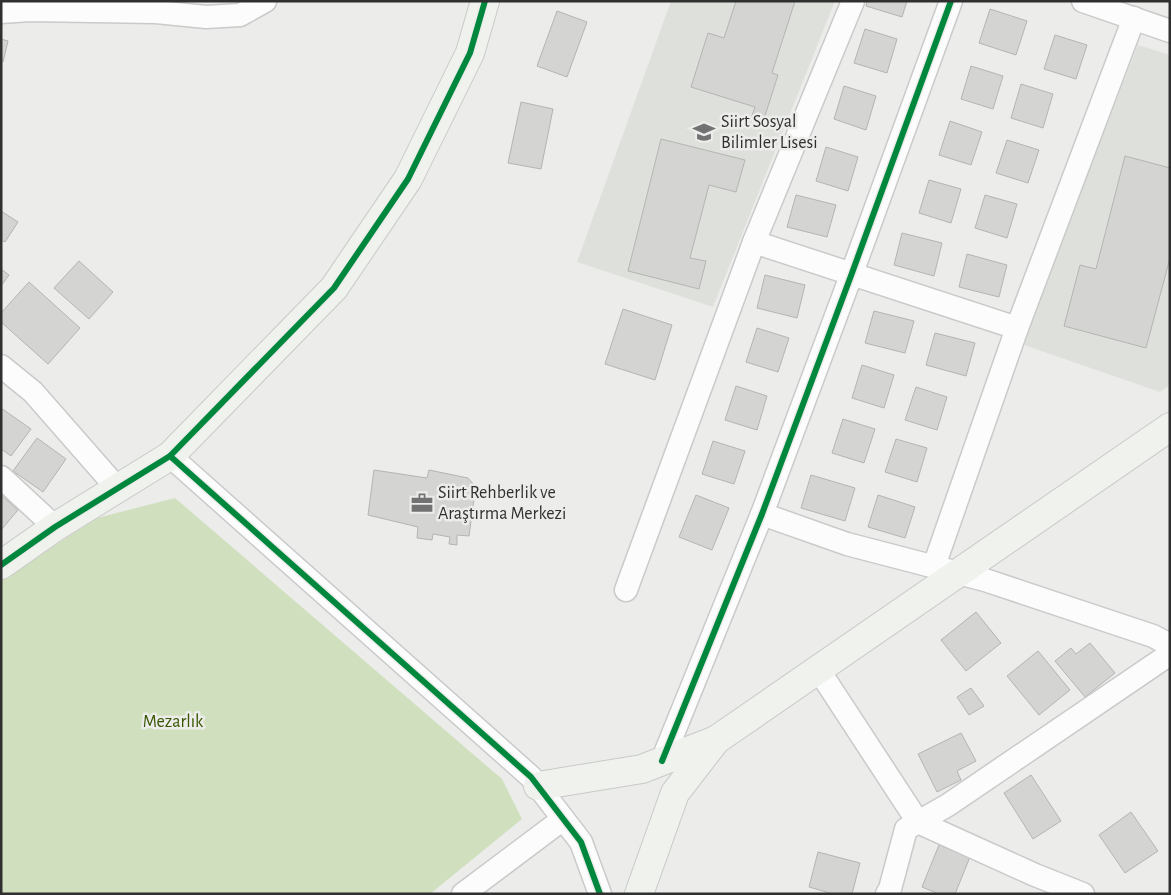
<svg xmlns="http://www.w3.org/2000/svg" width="1171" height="895" font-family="'Alegreya Sans',sans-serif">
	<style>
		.built { fill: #dee1db }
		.green { fill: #d0e0bf }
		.building { fill: #d4d4d3; stroke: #b4b4b3 }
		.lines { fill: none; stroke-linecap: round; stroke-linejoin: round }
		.street-casing { stroke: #c9cac9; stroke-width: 25 }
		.secondary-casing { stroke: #c9cac9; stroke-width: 30 }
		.street { stroke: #fcfcfc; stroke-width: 22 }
		.secondary { stroke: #f0f2ee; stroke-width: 28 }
		.cycleway-casing { stroke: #ecedea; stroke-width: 9 }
		.cycleway { stroke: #00873e; stroke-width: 6 }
		.labels { text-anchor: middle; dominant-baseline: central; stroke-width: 5; stroke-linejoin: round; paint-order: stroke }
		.poi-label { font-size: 18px; fill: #2f302f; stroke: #ecedea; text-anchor: start }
		.park-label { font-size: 18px; fill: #375500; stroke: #ecedea }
	</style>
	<rect width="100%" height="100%" fill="#ececeb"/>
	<g class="built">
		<path d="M671,1H835L713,307L577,262Z"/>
		<path d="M1138,45L1170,55V385L1160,392L1021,344Z"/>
	</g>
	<path class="green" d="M175,498L502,779L522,819L430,894H1V580L97,518Z"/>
	<g class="building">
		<path d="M736,1H795L772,73L778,75L763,122L751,119L755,107L691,87L708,33L724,38Z"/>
		<path d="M867,1H907L902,17L866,6Z"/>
		<path d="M990,9L1027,21L1016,55L979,43Z"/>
		<path d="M557,11L587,22L567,77L537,66Z"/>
		<path d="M865,29L897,39L887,73L854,63Z"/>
		<path d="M1055,35L1087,45L1076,79L1044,69Z"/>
		<path d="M1,39L8,41L3,62H1Z"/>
		<path d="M971,66L1003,76L993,109L961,99Z"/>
		<path d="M1021,84L1053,94L1043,128L1011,118Z"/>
		<path d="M844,86L876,96L866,130L834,119Z"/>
		<path d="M521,102L553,109L541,169L508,163Z"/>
		<path d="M950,121L982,132L971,165L939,155Z"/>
		<path d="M661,139L745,160L736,192L709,185L690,258L706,261L699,289L628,271Z"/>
		<path d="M1007,140L1039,150L1028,183L996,173Z"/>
		<path d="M826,147L858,157L848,191L816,181Z"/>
		<path d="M1125,156L1170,168V258L1146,348L1064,326L1080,265L1096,269Z"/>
		<path d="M929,180L961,189L951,223L919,213Z"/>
		<path d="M796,195L836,205L827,237L787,227Z"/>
		<path d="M985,195L1017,204L1007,238L975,228Z"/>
		<path d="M1,211L18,222L5,242L1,240Z"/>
		<path d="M902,233L942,243L934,276L894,265Z"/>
		<path d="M967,254L1007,265L999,297L959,287Z"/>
		<path d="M79,261L113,292L89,319L54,288Z"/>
		<path d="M1,269L9,275L1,286Z"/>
		<path d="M765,275L805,285L797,318L757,308Z"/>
		<path d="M29,282L80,328L48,364L1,322V313Z"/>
		<path d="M623,309L672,325L655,380L605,364Z"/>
		<path d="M874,311L914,321L905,353L865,343Z"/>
		<path d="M757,328L789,338L778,372L746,362Z"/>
		<path d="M935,333L975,343L966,376L926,365Z"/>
		<path d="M862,365L894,375L884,408L852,398Z"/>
		<path d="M736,386L767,396L757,430L725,420Z"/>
		<path d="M916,387L947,397L937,430L905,420Z"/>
		<path d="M1,408L31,429L11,456L1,449Z"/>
		<path d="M843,419L875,429L864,463L832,453Z"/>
		<path d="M37,438L66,459L43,492L13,471Z"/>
		<path d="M896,439L927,448L917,482L885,472Z"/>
		<path d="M713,441L745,451L734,484L702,474Z"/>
		<path d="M374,470L427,478L429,470L468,478L474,485L475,491L469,536L457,535V545L449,544L450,537L433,534L432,540L417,538L418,527L368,515Z"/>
		<path d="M811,475L855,488L845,521L801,508Z"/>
		<path d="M1,495L18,510L1,530Z"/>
		<path d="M696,495L729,508L712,550L679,537Z"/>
		<path d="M878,495L915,507L905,538L868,527Z"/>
		<path d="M976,612L1001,643L966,671L941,640Z"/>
		<path d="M1090,643L1115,673L1085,697L1055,661L1071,648L1076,654Z"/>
		<path d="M1038,651L1070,690L1039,715L1007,676Z"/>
		<path d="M971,688L984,706L969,715L957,697Z"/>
		<path d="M961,733L976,761L957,771L961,780L937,792L918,754Z"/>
		<path d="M1031,775L1061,821L1033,839L1004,793Z"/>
		<path d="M1131,812L1158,851L1125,873L1099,835Z"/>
		<path d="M939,845L970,857L955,894H939L922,887Z"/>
		<path d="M818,852L860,863L852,894H833L809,887Z"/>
	</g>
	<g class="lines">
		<g class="street-casing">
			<g id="street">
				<path d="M1083,1L1170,31"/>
				<path d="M1,12L30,10L156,12L206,17L240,15L265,1"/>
				<path d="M754,242L1017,328"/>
				<path d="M1,366L33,392L118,489"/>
				<path d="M170,456L531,777L581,842L600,894"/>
				<path d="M1,477L55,527"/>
				<path d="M762,514L847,544L985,580L1153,636L1170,645"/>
				<path d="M934,566L1017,328L1134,18"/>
				<path d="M626,590L754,242L853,1"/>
				<path d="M818,669L918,822L1035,875L1083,894"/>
				<path d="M662,761L762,514L852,273L951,1"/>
				<path d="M463,894L563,819"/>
				<path d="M887,894L890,889L906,829L948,805L1170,654"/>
			</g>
		</g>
		<g class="secondary-casing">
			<g id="secondary">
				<path d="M1,565L55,527L170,456L334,288L408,179L470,53L485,1"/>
				<path d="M716,740L1170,427"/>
				<path d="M538,786L642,769L716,740L675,793L639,894"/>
			</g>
		</g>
		<use href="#street" class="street"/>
		<use href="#secondary" class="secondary"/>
		<g class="cycleway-casing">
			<g id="cycleway">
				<path d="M170,456L531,777L581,842L600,894"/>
				<path d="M1,565L55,527L170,456L334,288L408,179L470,53L485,1"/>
				<path d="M662,761L762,514L852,273L951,1"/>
			</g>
		</g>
		<use href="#cycleway" class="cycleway"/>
	</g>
	<defs>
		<g id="school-bare" transform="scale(1.725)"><path d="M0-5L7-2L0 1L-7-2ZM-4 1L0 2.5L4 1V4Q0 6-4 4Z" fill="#717271" stroke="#ecedea" stroke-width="2.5" paint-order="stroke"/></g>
		<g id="office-bare" transform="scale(1.725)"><path d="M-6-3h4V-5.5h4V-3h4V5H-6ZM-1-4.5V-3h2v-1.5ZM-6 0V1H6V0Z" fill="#717271" stroke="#ecedea" stroke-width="2.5" paint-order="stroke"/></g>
	</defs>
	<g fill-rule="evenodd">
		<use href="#school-bare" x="704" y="132"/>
		<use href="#office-bare" x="422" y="503"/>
	</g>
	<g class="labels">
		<g class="poi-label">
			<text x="721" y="122">Siirt Sosyal<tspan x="721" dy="21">Bilimler Lisesi</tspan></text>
			<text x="438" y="493">Siirt Rehberlik ve<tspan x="438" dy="21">Araştırma Merkezi</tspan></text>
		</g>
		<g class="park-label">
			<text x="173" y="722">Mezarlık</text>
		</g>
	</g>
	<rect width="1171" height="895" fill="none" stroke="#2f302f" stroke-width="5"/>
</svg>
